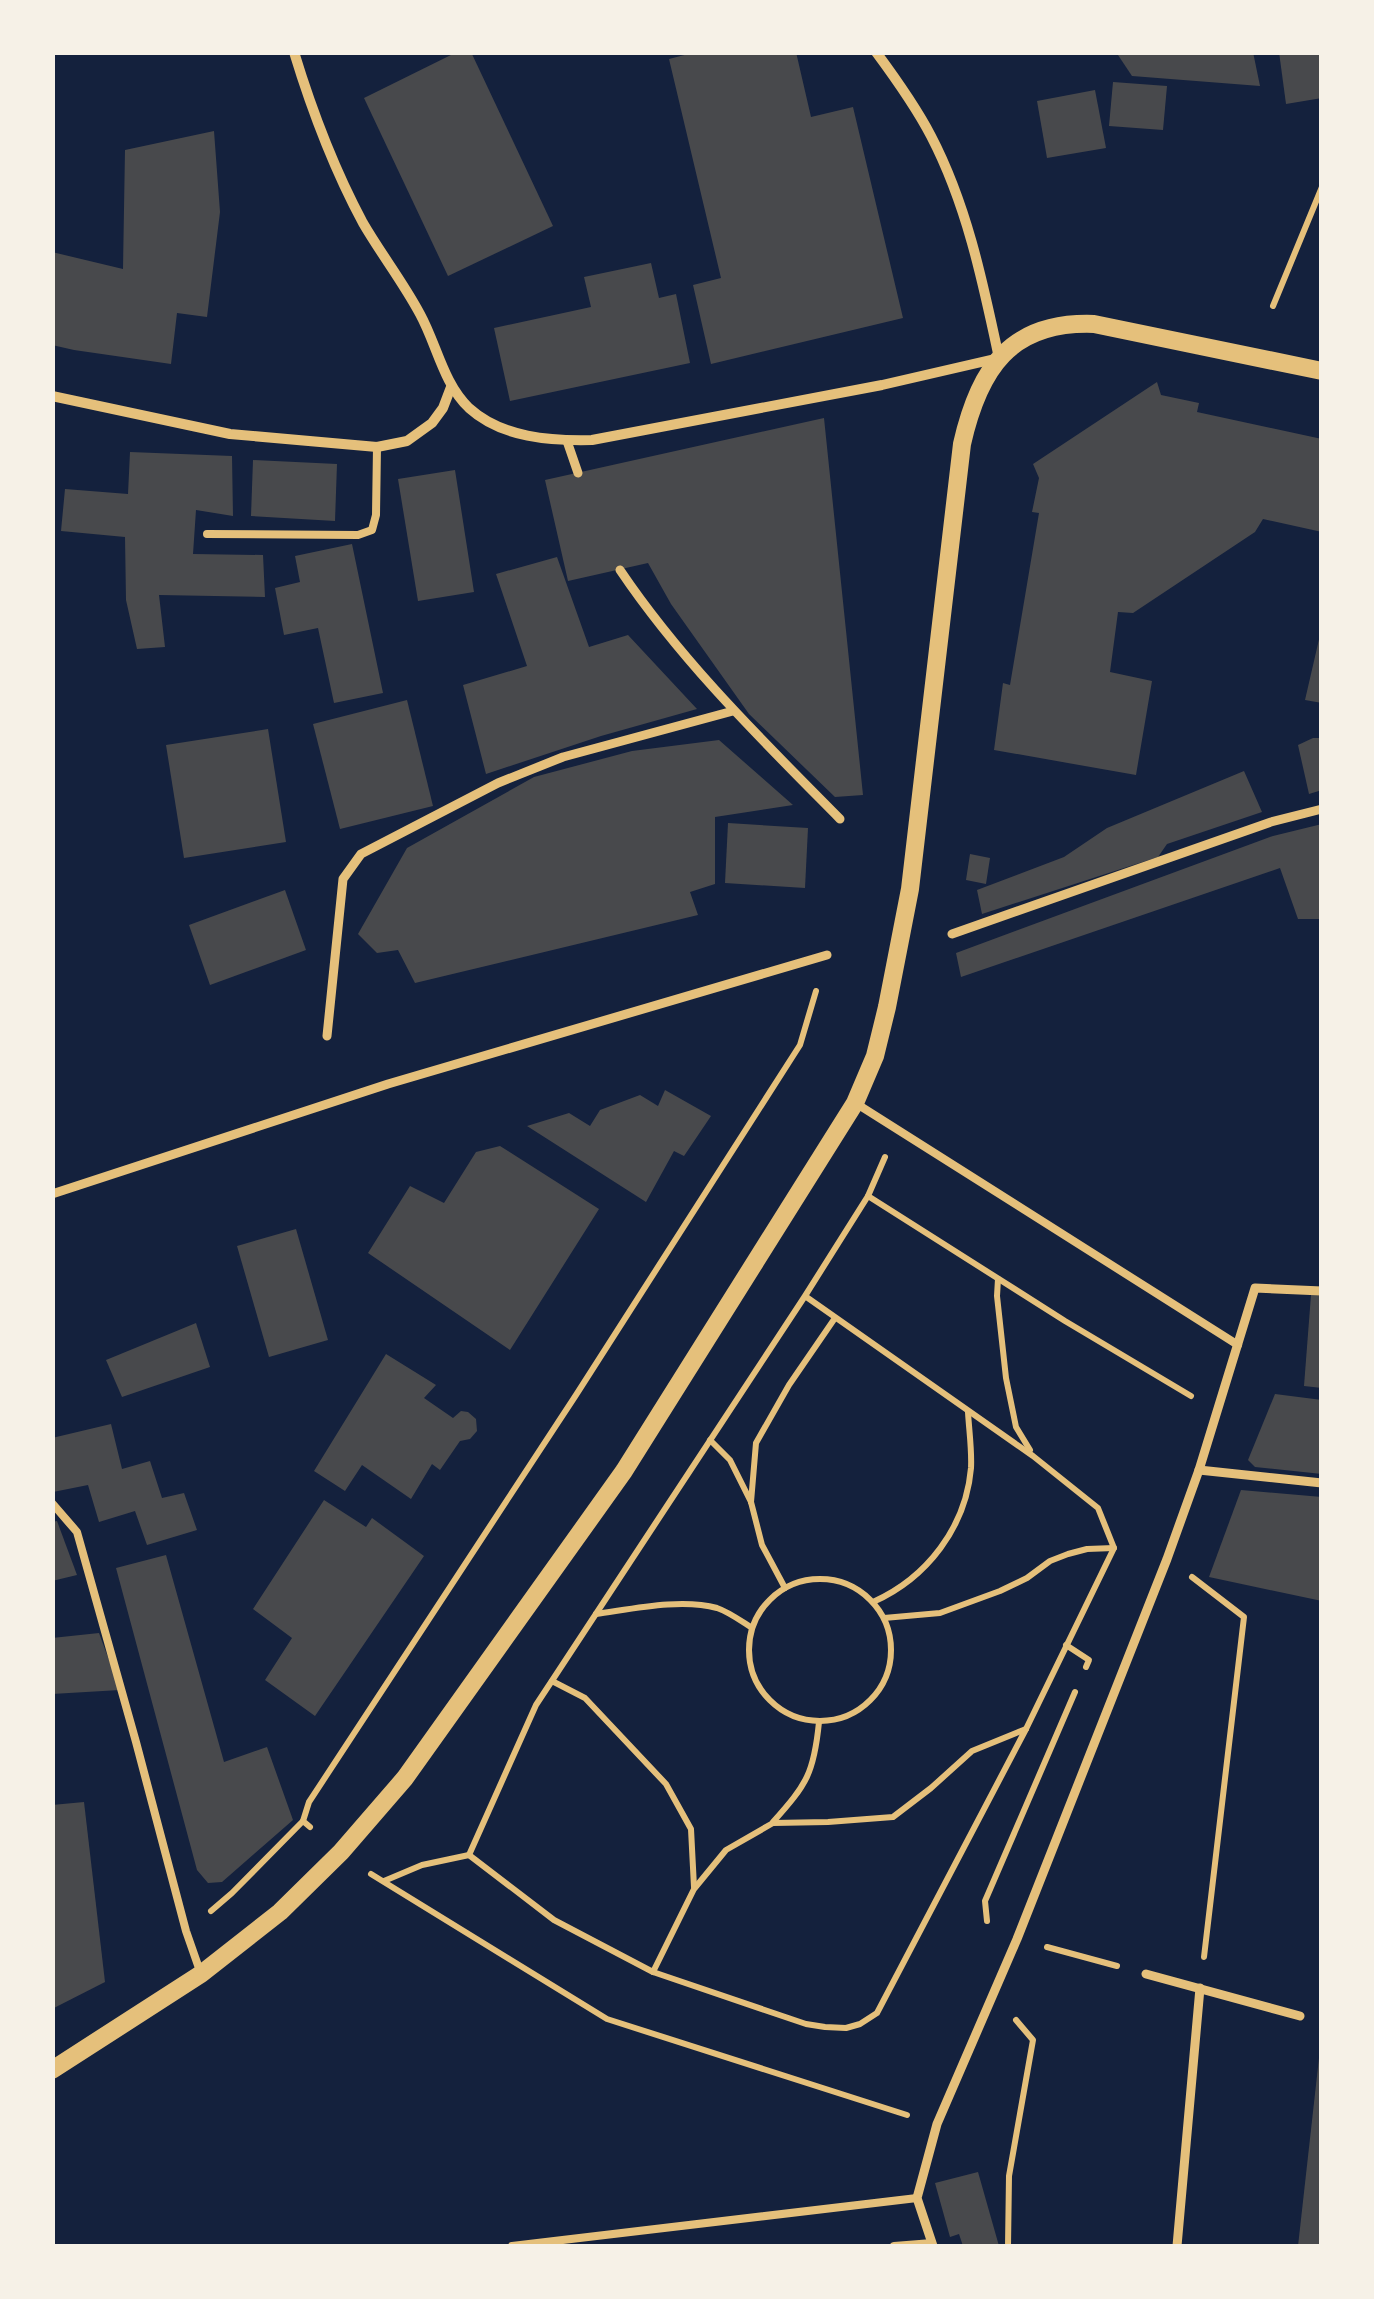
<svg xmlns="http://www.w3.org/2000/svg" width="1374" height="2299" font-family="Poppins,sans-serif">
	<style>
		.building { fill: #48494c }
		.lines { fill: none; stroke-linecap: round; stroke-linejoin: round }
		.path { stroke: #e5c07b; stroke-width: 6 }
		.service { stroke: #e5c07b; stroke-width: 8 }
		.pedestrian { stroke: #e5c07b; stroke-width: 9 }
		.minor { stroke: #e5c07b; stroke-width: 10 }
		.tertiary { stroke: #e5c07b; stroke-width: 18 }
	</style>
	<rect width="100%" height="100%" fill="#14213d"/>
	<g class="building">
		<path d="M457,52H471L553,226L448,276L364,98Z"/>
		<path d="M696,52H796L811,117L853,107L903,318L711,364L693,285L721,278L669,59Z"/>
		<path d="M1116,52H1253L1260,86L1132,76Z"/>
		<path d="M1279,52H1322V98L1286,104Z"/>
		<path d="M1113,82L1167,86L1163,130L1109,126Z"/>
		<path d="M1095,90L1106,148L1047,158L1037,101Z"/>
		<path d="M214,131L220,212L207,317L177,313L171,364L74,350L52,345V252L123,269L125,150Z"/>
		<path d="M651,263L659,298L676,294L690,363L510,401L494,328L591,307L584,277Z"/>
		<path d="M1157,382L1161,395L1199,403L1197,412L1322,439V532L1263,519L1255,532L1133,613L1118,612L1110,672L1152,681L1136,775L994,750L1003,683L1010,685L1039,513L1032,512L1039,478L1033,464Z"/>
		<path d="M824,418L863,795L835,797L749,714L671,604L648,563L568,581L545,480Z"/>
		<path d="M130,452L232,456L233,516L196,510L193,554L263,555L265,597L159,595L165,647L137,649L126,600L125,537L61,531L65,489L128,494Z"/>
		<path d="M253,460L337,464L335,521L251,516Z"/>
		<path d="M455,470L474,592L418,601L398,479Z"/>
		<path d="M352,544L383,693L334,703L318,628L284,635L275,588L300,582L295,556Z"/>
		<path d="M557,557L589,647L628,635L697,709L601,736L486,774L463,685L527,666L496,574Z"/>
		<path d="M1320,635H1322V703L1305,700Z"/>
		<path d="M407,700L433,806L340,829L313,724Z"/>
		<path d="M268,729L286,842L184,858L166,745Z"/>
		<path d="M1313,738H1322V790L1309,794L1298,745Z"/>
		<path d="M719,740L793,805L715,817V884L690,892L698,915L415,983L398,950L377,953L358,934L407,848L534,777L632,751Z"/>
		<path d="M1244,771L1262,812L1167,844L1158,857L982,914L977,890L1064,857L1107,828Z"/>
		<path d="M728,823L808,828L805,888L725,883Z"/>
		<path d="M1322,824V919H1298L1280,868L961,977L956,953L1273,836Z"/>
		<path d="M970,854L990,858L986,884L966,880Z"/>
		<path d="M285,890L306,950L210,985L189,925Z"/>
		<path d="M665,1090L711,1116L684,1156L674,1151L646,1202L527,1126L569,1113L590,1126L600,1110L640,1095L658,1106Z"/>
		<path d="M500,1146L599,1209L510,1350L368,1253L410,1186L444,1203L476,1152Z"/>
		<path d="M296,1229L328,1340L269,1357L237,1246Z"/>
		<path d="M1311,1295H1322V1388L1304,1386Z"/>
		<path d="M196,1323L210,1367L122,1397L106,1360Z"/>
		<path d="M386,1354L436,1385L424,1398L453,1418L461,1411L468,1412L476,1419L477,1431L470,1439L460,1441L440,1470L432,1464L411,1499L362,1465L345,1491L314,1471Z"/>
		<path d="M1275,1394L1322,1400V1474L1255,1467L1248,1460Z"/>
		<path d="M111,1424L122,1469L150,1461L162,1498L184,1493L197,1530L147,1545L135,1511L99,1522L88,1485L53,1492L52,1438Z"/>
		<path d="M1241,1490L1322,1497V1601L1209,1577Z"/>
		<path d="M324,1500L366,1527L372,1518L424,1556L315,1716L265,1680L292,1638L253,1609Z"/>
		<path d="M57,1521L77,1575L52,1581V1522Z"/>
		<path d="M166,1555L224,1762L267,1747L293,1820L222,1882L208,1883L197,1870L116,1568Z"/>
		<path d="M99,1633L120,1690L52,1694V1638Z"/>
		<path d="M84,1802L105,1982L52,2009V1805Z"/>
		<path d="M1319,2058L1322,2059V2246H1298Z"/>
		<path d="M978,2172L999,2246H963L959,2234L950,2237L935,2183Z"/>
	</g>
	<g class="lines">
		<g class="path">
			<path d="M1273,306L1322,187"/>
			<path d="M885,1157L868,1196L1065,1321L1191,1396"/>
			<path d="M998,1279L997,1296L1006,1378L1016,1427L1030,1450"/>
			<path d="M805,1296L1033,1456L1098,1508L1114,1548L1026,1729L877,2013L860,2024L846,2028L825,2027L806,2024L653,1972L554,1920L469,1855L536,1705L805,1296L868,1196"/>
			<path d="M710,1440L730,1460L751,1502L762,1545L785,1588"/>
			<path d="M751,1502L756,1443L789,1385L835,1318"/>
			<path d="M1192,1577L1244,1617L1204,1957"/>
			<circle cx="820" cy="1650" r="71"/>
			<path d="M873,1602C927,1578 966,1527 971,1468C972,1450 969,1430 968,1412"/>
			<path d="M596,1614C632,1609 681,1598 717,1608C729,1612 741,1621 752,1628"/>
			<path d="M884,1618L940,1613L1000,1591L1027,1578L1050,1561L1068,1554L1087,1549L1114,1548"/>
			<path d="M1066,1645L1089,1660L1086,1667"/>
			<path d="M552,1681L585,1698L666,1784L691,1829L694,1887"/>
			<path d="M773,1822C807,1784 814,1773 819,1722"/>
			<path d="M310,1827L303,1821L309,1802L576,1395L800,1045L816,991"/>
			<path d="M371,1874L607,2019L907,2115"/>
			<path d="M384,1881L422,1865L469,1855"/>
			<path d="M211,1911L232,1893L303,1821"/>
			<path d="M987,1921L985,1901L1075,1692"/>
			<path d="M1047,1947L1117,1966"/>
			<path d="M653,1972L694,1889L726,1850L773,1823L828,1822L893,1817L931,1788L972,1751L1026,1729"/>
			<path d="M1008,2246L1009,2176L1033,2040L1016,2020"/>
		</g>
		<g class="service">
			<path d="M207,534L358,535L372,530L376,515L377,447"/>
			<path d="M857,1104L1238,1345"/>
			<path d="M52,1503L77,1532L136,1742L186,1931L201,1974"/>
			<path d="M512,2246L917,2198"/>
			<path d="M894,2246L932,2243"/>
		</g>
		<g class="pedestrian">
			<path d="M567,441L578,473"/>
			<path d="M620,570C682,662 762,740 840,819"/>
			<path d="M952,934L1271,822L1322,809"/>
			<path d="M327,1036L343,879L361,854L498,783L563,757L733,711"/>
			<path d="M52,1194L388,1084L827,955"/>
			<path d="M1199,1470L1322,1483"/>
			<path d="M1146,1974L1300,2016"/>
			<path d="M933,2246L917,2198L937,2124L1017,1939L1167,1559L1199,1470L1255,1288L1322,1291"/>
			<path d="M1177,2246L1200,1988"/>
		</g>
		<g class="minor">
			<path d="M294,52C312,111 334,169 363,223C381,254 403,282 420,314C437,345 443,383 469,408C502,438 551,441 592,440L882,385L999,358C983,283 967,205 931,136C916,107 896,79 876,52"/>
			<path d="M52,396L230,434L377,447L407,441L432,423L443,408L451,387"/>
		</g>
		<path class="tertiary" d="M52,2070L201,1974L280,1912L341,1852L405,1778L624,1471L855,1103L875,1056L887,1007L910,889L962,444C979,369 1010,321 1094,324L1322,371"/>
	</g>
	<rect width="1374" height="2299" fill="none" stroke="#f6f1e7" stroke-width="110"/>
</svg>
